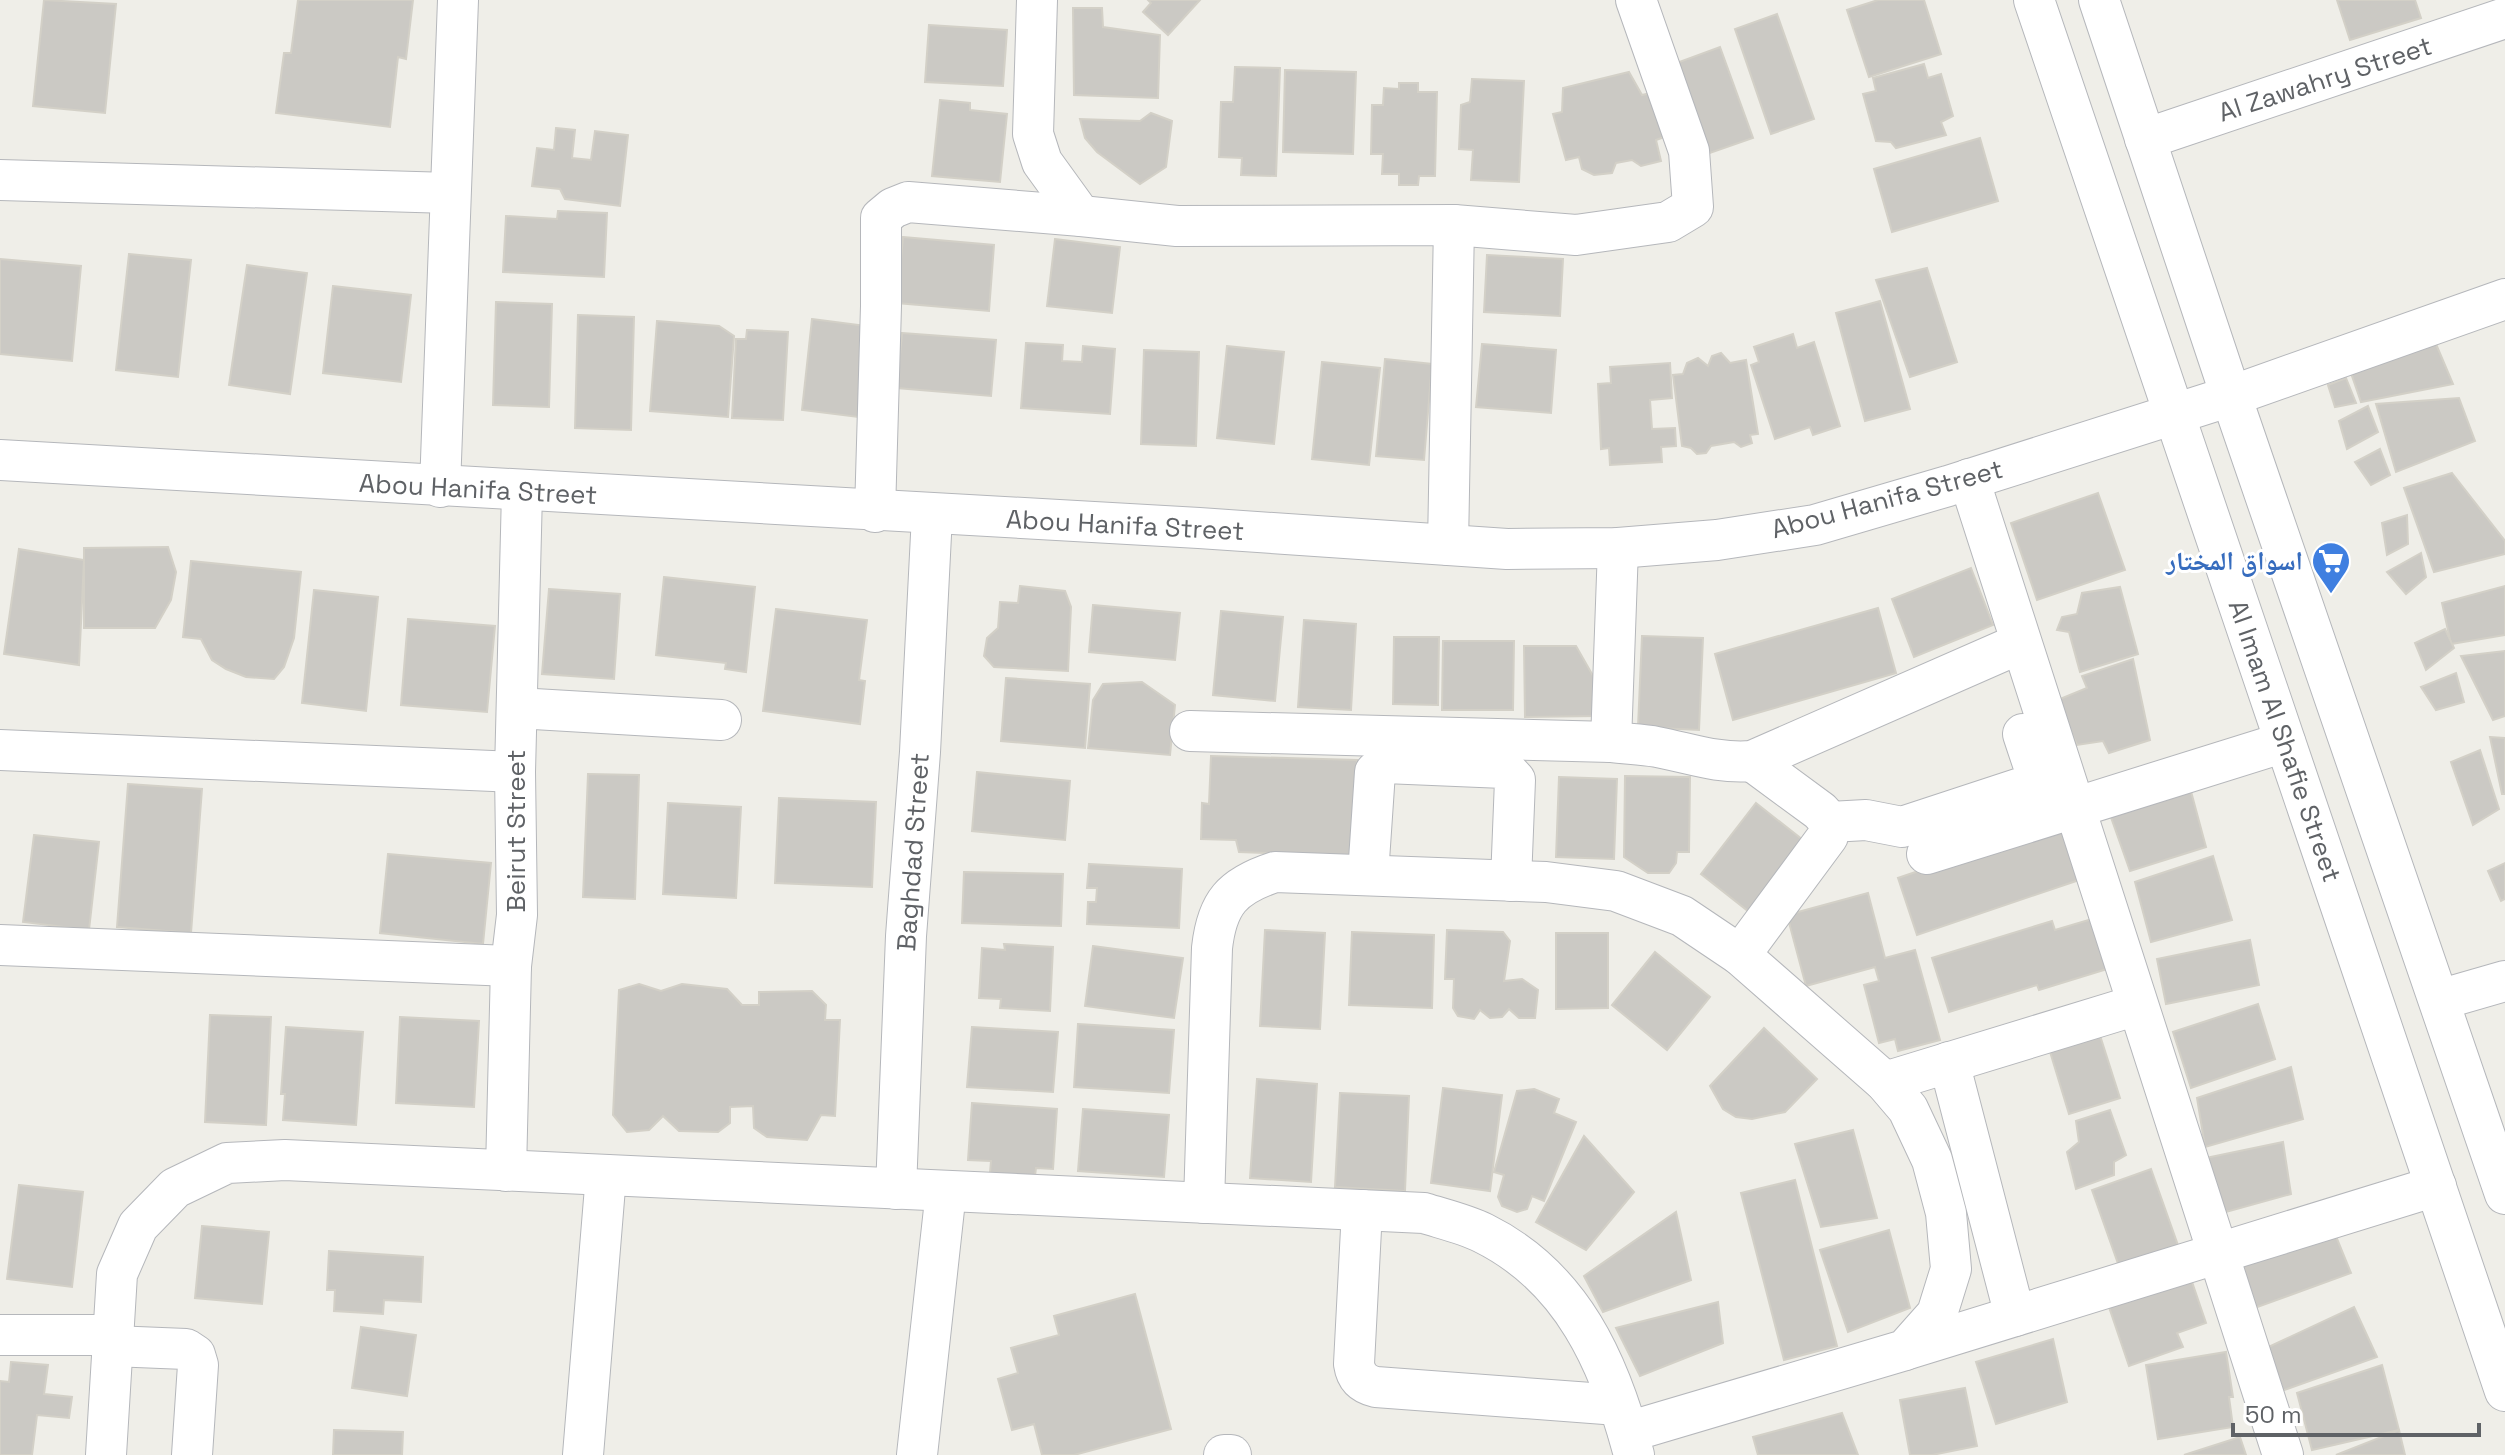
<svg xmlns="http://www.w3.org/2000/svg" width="2505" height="1455" font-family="'Space Grotesk','Noto Naskh Arabic',sans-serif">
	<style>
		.building { fill: #cbc9c4; stroke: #d3d0c7; stroke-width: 2 }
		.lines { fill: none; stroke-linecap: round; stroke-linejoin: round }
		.minor-casing { stroke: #b5b7bb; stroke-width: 42 }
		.minor { stroke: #fff; stroke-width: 40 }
		.labels { text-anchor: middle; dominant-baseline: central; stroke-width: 6; stroke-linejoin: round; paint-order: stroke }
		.street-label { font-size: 26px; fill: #5f6266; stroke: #fff }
		.shop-label { font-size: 26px; font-weight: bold; fill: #366cbe; stroke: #fff; text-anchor: end }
	</style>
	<rect width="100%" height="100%" fill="#efeee8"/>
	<g class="building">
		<path d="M44,0L116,4L105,113L33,106Z"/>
		<path d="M298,0H413L406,59L398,57L390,127L276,113L284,53H291Z"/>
		<path d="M1148,0H1200L1168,35L1143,12L1151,3Z"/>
		<path d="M1878,0H1924L1941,54L1869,77L1847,10Z"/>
		<path d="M2337,0H2415L2421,18L2350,40Z"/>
		<path d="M1073,8H1102L1103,27L1160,35L1158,98L1074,95Z"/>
		<path d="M1777,14L1814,119L1771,134L1735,29Z"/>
		<path d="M929,25L1007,30L1003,86L925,82Z"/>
		<path d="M1720,47L1753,138L1704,155L1671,65Z"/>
		<path d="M1924,64L1928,78L1941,74L1953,116L1941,122L1946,135L1896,148L1891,142L1876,141L1863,94L1876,91L1873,78Z"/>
		<path d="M1235,67L1280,68L1276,176L1241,175L1242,158L1219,157L1221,102H1233Z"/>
		<path d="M1285,70L1356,72L1353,154L1283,152Z"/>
		<path d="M1629,72L1642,95L1655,92L1667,136L1656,140L1661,161L1641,166L1632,160L1616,163L1612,173L1594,175L1582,169L1579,157L1566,160L1553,114L1562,112L1563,88Z"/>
		<path d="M1472,79L1524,81L1519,182L1471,180L1473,150L1459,149L1461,105L1470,102Z"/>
		<path d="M1399,83H1418V92H1437L1435,176H1419L1418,185H1399V174H1382L1383,154H1371L1372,105H1383L1384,88L1399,89Z"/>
		<path d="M940,100L970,103V110L1007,114L1000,182L932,176Z"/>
		<path d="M1151,113L1172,121L1166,167L1140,184L1097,152L1085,138L1080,119L1140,121Z"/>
		<path d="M556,128L575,130L572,158L591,160L595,131L628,135L620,206L565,199L560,189L532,186L537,148L554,150Z"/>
		<path d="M1980,138L1998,201L1892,232L1874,169Z"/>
		<path d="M558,211L607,213L604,277L503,272L506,216L557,219Z"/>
		<path d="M903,237L994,245L989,311L897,303Z"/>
		<path d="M1055,239L1120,247L1112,313L1047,306Z"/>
		<path d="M129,254L191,260L178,377L116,370Z"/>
		<path d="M1487,255L1563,259L1560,316L1484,312Z"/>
		<path d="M0,259L81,266L72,361L0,354Z"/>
		<path d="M247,265L307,273L290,394L229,385Z"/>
		<path d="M1927,268L1957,362L1910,377L1876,280Z"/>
		<path d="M333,286L411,295L401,382L323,373Z"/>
		<path d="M1880,301L1910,409L1865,421L1836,313Z"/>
		<path d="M496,302L552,304L549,407L493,405Z"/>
		<path d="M578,315L634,317L631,430L575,428Z"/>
		<path d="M812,319L867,326L858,417L802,410Z"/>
		<path d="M657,321L719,326L734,336L728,417L650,411Z"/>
		<path d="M747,330L788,332L783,420L732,418L736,339H746Z"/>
		<path d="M902,333L996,340L991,396L897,388Z"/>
		<path d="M1793,334L1797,348L1814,342L1840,426L1813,435L1810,427L1775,439L1751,365L1759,362L1754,347Z"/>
		<path d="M1026,343L1063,345L1062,361L1082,362L1083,346L1115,349L1110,414L1021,408Z"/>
		<path d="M1482,344L1556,350L1551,413L1476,407Z"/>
		<path d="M2436,344L2453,384L2361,402L2351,373Z"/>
		<path d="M1227,346L1284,352L1274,444L1217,438Z"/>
		<path d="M1144,350L1199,352L1196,446L1141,444Z"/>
		<path d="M1721,353L1730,363L1746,360L1758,434L1750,435L1752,443L1741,447L1734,442L1711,446L1706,453L1697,454L1691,448L1682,446L1673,375L1683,374L1687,363L1698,358L1708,366L1712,356Z"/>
		<path d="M1385,359L1432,364L1424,460L1376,456Z"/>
		<path d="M1322,362L1380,368L1369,465L1312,459Z"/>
		<path d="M1670,363L1672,398L1650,400L1652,429L1675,428L1676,446L1661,447L1662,462L1610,465L1609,448L1601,449L1598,384L1611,383L1610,367Z"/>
		<path d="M2346,378L2356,403L2335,407L2328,385Z"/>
		<path d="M2459,398L2475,441L2396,472L2376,404Z"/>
		<path d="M2368,406L2378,432L2347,449L2339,421Z"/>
		<path d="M2380,449L2390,475L2371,485L2355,462Z"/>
		<path d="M2452,473L2505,541V554L2434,572L2404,488Z"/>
		<path d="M2098,493L2125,570L2037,600L2011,523Z"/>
		<path d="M2407,515L2408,544L2387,555L2382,523Z"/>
		<path d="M168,547L176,572L171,600L155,628H84V548Z"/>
		<path d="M19,549L84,560L79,665L4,654Z"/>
		<path d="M2421,553L2426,577L2406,594L2387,572Z"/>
		<path d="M191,561L301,572L294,638L284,667L274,679L246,677L226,669L212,660L201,639L183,637Z"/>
		<path d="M1971,568L1993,625L1914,657L1892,599Z"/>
		<path d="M664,577L755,587L746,672L725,669L726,663L656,655Z"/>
		<path d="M1020,586L1065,591L1071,607L1068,671L994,667L984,656L987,638L998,628L1000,602L1018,603Z"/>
		<path d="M2505,586V635L2451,644L2442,603Z"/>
		<path d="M2120,587L2138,654L2080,672L2069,632L2057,630L2062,617L2077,614L2082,593Z"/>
		<path d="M549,589L620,594L614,679L542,674Z"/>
		<path d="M314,590L378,597L366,711L302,703Z"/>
		<path d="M1093,605L1180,613L1175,660L1089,652Z"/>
		<path d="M1878,608L1896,673L1733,720L1715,654Z"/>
		<path d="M776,609L867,620L859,680L865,681L860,724L763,711Z"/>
		<path d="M1221,611L1283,617L1275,701L1213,695Z"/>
		<path d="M408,619L495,626L487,712L401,705Z"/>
		<path d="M1304,620L1356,624L1351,710L1298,707Z"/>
		<path d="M2445,629L2454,648L2426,670L2415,643Z"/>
		<path d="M1642,636L1703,638L1699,730L1638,727Z"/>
		<path d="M1394,637H1439L1438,705L1393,704Z"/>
		<path d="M1443,641H1514L1513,710H1442Z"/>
		<path d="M1524,646H1576L1596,681V716L1525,717Z"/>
		<path d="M2505,651V716L2493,720L2461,656Z"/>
		<path d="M2133,659L2150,740L2109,753L2103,741L2077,745L2065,718L2050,703L2087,688L2082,676Z"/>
		<path d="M2456,673L2464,702L2436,710L2421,687Z"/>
		<path d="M1006,678L1090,684L1085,748L1001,741Z"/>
		<path d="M1142,682L1175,705L1170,755L1088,748L1093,700L1103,684Z"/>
		<path d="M2490,737L2505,738V794H2502Z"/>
		<path d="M2480,750L2499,809L2473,825L2451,762Z"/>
		<path d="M1211,756L1357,760L1354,856L1239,852L1236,840L1201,839L1202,803L1209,804Z"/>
		<path d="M977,772L1070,781L1065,840L972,831Z"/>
		<path d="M588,774L639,775L635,899L583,897Z"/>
		<path d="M1625,776L1690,777L1689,852H1677L1676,863L1669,873H1648L1624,857Z"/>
		<path d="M1559,777L1617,779L1614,859L1556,857Z"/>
		<path d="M128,784L202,789L191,933L117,927Z"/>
		<path d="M2189,784L2206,847L2130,871L2108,809Z"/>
		<path d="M779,798L876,802L872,887L775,883Z"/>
		<path d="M668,803L741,807L736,898L663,894Z"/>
		<path d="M1756,803L1808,844L1753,915L1701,874Z"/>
		<path d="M2063,822L2082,879L1917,935L1898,878Z"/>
		<path d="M34,835L99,842L89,930L23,922Z"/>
		<path d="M388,854L491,863L483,944L380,933Z"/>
		<path d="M2213,856L2232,920L2151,942L2135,882Z"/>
		<path d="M2505,863V899L2501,901L2488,871Z"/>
		<path d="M1089,864L1182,869L1179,928L1087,924L1088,902H1096L1097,888H1087Z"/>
		<path d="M964,872L1063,874L1061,926L962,923Z"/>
		<path d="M1868,893L1885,958L1915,950L1940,1040L1898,1051L1895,1039L1879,1043L1864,985L1879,981L1875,967L1806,986L1787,915Z"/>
		<path d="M2092,919L2107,969L2039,990L2037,985L1949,1012L1932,958L2052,921L2055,930Z"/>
		<path d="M1265,930L1325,933L1320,1029L1260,1026Z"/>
		<path d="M1447,930L1503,932L1510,941L1504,981L1522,979L1538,990L1535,1018H1519L1509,1009L1502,1017L1490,1018L1480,1010L1474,1019L1458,1016L1453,1008L1454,979H1445Z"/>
		<path d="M1352,932L1434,935L1432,1008L1349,1005Z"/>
		<path d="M1556,933H1608V1008L1556,1009Z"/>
		<path d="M2250,940L2259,985L2166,1004L2157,959Z"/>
		<path d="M1004,944L1053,947L1050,1011L1000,1008L1001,999L979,998L982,948L1005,950Z"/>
		<path d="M1093,946L1183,958L1174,1018L1085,1006Z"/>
		<path d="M1655,952L1710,997L1667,1050L1612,1005Z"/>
		<path d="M639,984L661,991L682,984L727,989L742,1005H759V992L812,991L826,1005L825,1020H840L835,1116L821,1115L807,1140L767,1137L754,1128L753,1106L730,1107V1123L718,1132L679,1131L663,1116L649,1130L627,1132L613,1115L619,990Z"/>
		<path d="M2258,1004L2275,1059L2191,1088L2173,1032Z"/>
		<path d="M210,1015L271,1017L266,1125L205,1122Z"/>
		<path d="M400,1017L479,1021L474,1107L396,1103Z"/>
		<path d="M1078,1024L1174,1030L1169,1093L1074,1087Z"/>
		<path d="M2097,1026L2120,1098L2069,1114L2047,1042Z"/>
		<path d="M286,1027L363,1032L356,1125L283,1120L285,1094H281Z"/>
		<path d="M972,1027L1058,1032L1053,1092L967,1087Z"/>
		<path d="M1764,1028L1817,1079L1785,1112L1752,1119L1736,1117L1723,1109L1710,1086Z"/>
		<path d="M2291,1067L2303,1119L2205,1147L2197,1098Z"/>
		<path d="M1257,1079L1317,1084L1311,1182L1250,1178Z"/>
		<path d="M1443,1088L1502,1095L1490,1191L1431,1183Z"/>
		<path d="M1534,1089L1559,1099L1554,1113L1576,1122L1544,1201L1532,1196L1527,1209L1517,1212L1502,1206L1498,1197L1504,1175L1494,1172L1517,1091Z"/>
		<path d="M1340,1093L1409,1096L1405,1191L1335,1187Z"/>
		<path d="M972,1103L1057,1109L1053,1169L1036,1168L1035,1176L990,1173L991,1161L968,1160Z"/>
		<path d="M1083,1109L1169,1115L1164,1177L1078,1171Z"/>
		<path d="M2110,1110L2126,1155L2114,1162V1175L2076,1189L2067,1152L2079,1142L2076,1121Z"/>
		<path d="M1853,1130L1877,1218L1821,1227L1795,1144Z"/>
		<path d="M1584,1136L1634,1192L1586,1250L1536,1222Z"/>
		<path d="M2283,1142L2291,1194L2222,1213L2201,1159Z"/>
		<path d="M2151,1169L2180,1251L2121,1272L2092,1190Z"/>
		<path d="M1795,1180L1837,1346L1784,1360L1741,1193Z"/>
		<path d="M19,1185L83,1192L72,1287L7,1279Z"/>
		<path d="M1676,1212L1691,1280L1603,1312L1584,1276Z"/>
		<path d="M202,1226L269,1232L262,1304L195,1298Z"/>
		<path d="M2333,1229L2351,1273L2252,1309L2241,1258Z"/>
		<path d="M1889,1230L1910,1308L1848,1332L1820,1250Z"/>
		<path d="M329,1251L423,1257L421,1302L384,1300L383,1314L334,1311L335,1290H327Z"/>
		<path d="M2190,1276L2206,1323L2177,1333L2183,1347L2129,1366L2108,1304Z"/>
		<path d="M1135,1294L1171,1429L1074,1455H1042L1034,1424L1012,1430L998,1379L1018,1373L1011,1348L1059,1335L1054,1316Z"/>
		<path d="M1718,1302L1723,1343L1640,1376L1616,1328Z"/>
		<path d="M2354,1307L2377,1357L2276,1393L2264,1349Z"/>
		<path d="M361,1327L416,1335L407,1396L352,1388Z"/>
		<path d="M2053,1339L2067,1402L1996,1424L1976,1362Z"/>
		<path d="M2226,1352L2233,1397H2229L2233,1427L2158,1439L2146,1365Z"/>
		<path d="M11,1362L48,1365L44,1394L72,1397L69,1418L37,1415L32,1455H0V1381L9,1382Z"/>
		<path d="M2382,1365L2399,1430L2312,1450L2297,1393Z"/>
		<path d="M1965,1388L1977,1446L1932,1455H1910L1900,1400Z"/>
		<path d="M1842,1413L1858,1455H1758L1753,1437Z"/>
		<path d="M334,1430L403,1432L402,1455H333Z"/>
		<path d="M2399,1430L2405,1455H2336Z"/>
		<path d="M2240,1437L2246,1455H2184Z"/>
	</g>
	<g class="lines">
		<g class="minor-casing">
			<g id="minor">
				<path d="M1037,0L1033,134L1042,162L1081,216L1177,226L1454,225L1576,235L1668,222L1693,207L1689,151L1636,0"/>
				<path d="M2034,0L2505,1391"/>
				<path d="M2099,0L2231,396L2505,1194"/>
				<path d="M2145,139L2505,18"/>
				<path d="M0,180L450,193"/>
				<path d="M0,460L1199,528L1507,549L1618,548L1717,540L1815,525L1948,486L2231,396L2505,299"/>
				<path d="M1969,479L2283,1455"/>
				<path d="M440,487L458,0"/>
				<path d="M875,512L881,306V218L893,208L908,202L1081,216"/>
				<path d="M1448,545L1454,225"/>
				<path d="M517,708L721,720"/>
				<path d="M1190,731L1611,742C1626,744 1642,744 1657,747C1689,753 1718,764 1752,761L2021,643"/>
				<path d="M1611,742L1618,548"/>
				<path d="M0,750L515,772"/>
				<path d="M1830,822L1866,820L1902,827L2039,782L2023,734"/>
				<path d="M1927,854L2285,742"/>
				<path d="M1368,875L1375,772L1385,763L1504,768L1515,780L1511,881"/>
				<path d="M0,945L511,966"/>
				<path d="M1740,955L1828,836L1830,822L1820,811L1752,761"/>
				<path d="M2439,1000L2505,981"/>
				<path d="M1949,1062L2015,1316"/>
				<path d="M1885,1082L2137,1005"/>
				<path d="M506,1171L511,966L517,915L515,772L522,492"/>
				<path d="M896,1189L906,936L920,752L932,515"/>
				<path d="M1204,1203L1212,948C1217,903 1232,886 1275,872L1546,882L1616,891L1682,916L1740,955L1885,1082L1908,1109L1932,1160L1946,1213L1951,1269L1937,1314L1905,1350L1628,1432"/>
				<path d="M1362,1210L1354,1364C1356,1377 1363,1384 1376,1387L1618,1405"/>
				<path d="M0,1335H112"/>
				<path d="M112,1346L186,1349L195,1355L198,1365L192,1455"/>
				<path d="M1905,1350L2436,1186"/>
				<path d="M106,1455L117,1274L138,1226L175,1188L227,1163L285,1160L1424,1213C1443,1219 1465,1224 1483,1233C1572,1277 1610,1363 1634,1455"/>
				<path d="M583,1455L606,1175"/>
				<path d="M917,1455L946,1191"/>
				<path d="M1224,1455H1231"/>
			</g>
		</g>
		<use href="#minor" class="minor"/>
	</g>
	<defs>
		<g id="supermarket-pin" transform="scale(2)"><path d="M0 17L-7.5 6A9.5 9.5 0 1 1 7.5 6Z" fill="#3f7fe0" stroke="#fff"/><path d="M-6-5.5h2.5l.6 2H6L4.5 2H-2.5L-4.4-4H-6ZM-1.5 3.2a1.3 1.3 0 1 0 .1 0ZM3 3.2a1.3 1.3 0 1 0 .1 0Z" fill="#fff"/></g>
	</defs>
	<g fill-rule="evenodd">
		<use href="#supermarket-pin" x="2331" y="561"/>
	</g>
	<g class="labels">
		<g class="street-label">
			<text transform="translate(2325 79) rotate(-18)">Al Zawahry Street</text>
			<text transform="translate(478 489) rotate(3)">Abou Hanifa Street</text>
			<text transform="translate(1887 499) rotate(-15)">Abou Hanifa Street</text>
			<text transform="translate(1125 525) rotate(3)">Abou Hanifa Street</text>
			<text transform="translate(2285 741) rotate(71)">Al Imam Al Shafie Street</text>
			<text transform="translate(516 831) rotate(-90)">Beirut Street</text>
			<text transform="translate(913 852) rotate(-86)">Baghdad Street</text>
		</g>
		<g class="shop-label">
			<text x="2303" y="561">اسواق المختار</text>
		</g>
	</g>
	<path d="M2233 1423v12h246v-12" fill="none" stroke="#5f6266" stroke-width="4"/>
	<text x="2245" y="1423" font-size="24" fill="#5f6266" stroke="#ffffff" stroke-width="6" paint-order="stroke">50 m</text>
</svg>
